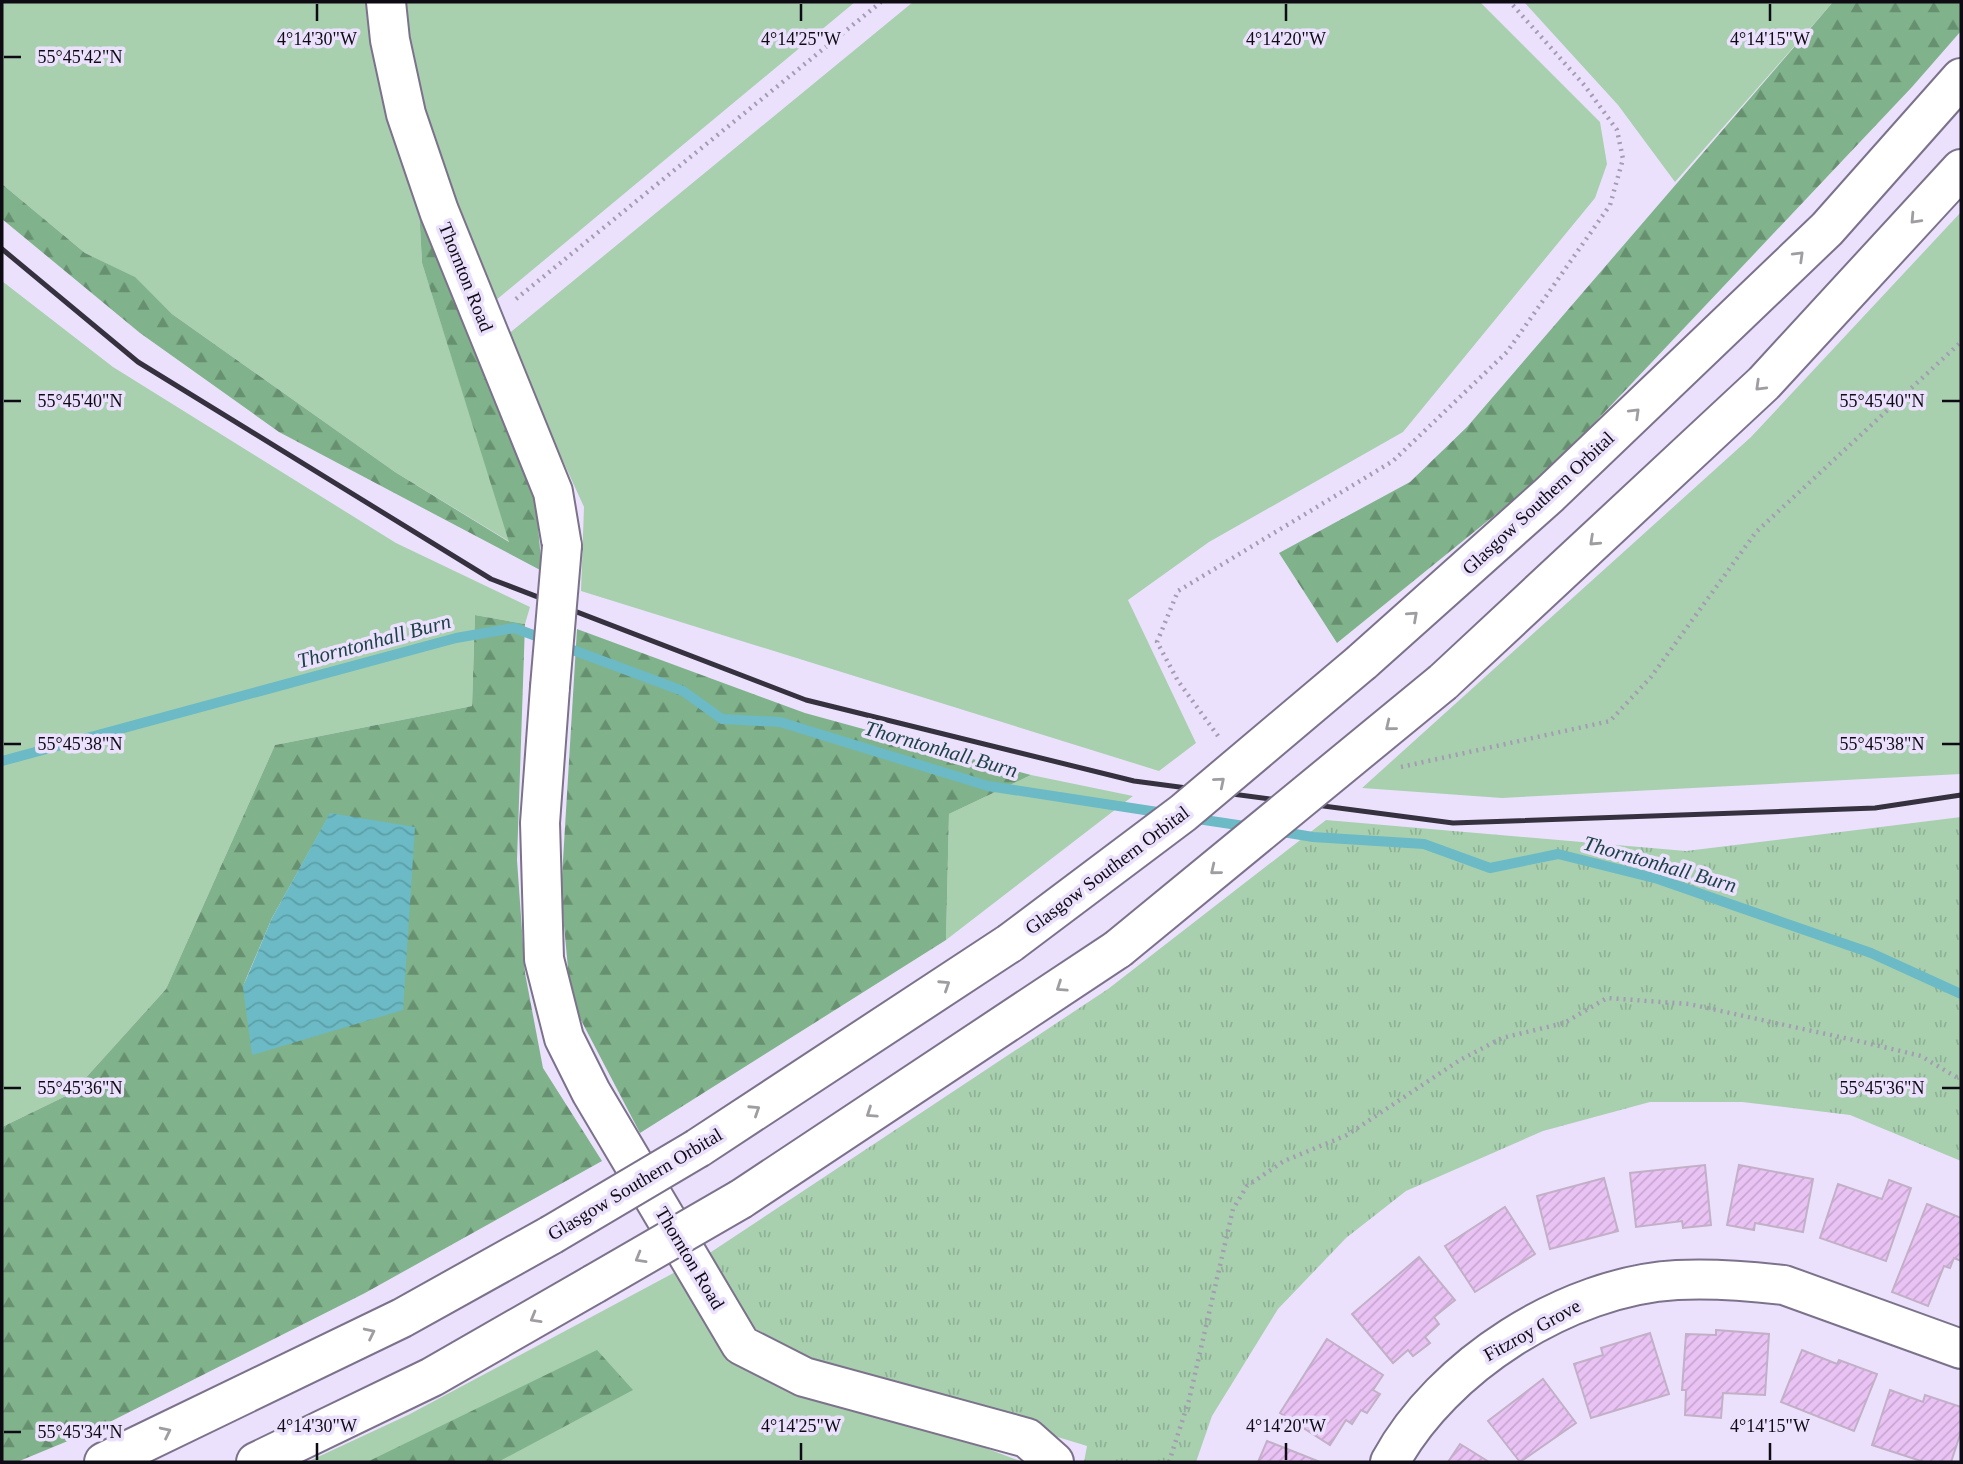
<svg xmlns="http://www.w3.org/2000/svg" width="1963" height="1464" font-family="'Times New Roman',serif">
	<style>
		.grass { fill: #a8d0af }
		.forest { fill: url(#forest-firs); fill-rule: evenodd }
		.park { fill: url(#park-tufts) }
		.water { fill: url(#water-waves) }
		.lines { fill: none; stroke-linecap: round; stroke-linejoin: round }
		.stream { stroke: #6bbac5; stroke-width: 10 }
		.building { fill: url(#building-hatch); stroke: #c2b0c7; stroke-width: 2 }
		.street-casing { stroke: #7c728b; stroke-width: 42 }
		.highway-casing { stroke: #7c728b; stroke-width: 42 }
		.path { stroke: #a49cb2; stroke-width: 4.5; stroke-dasharray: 2 5; stroke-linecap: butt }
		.street { stroke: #fff; stroke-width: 38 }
		.highway { stroke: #fff; stroke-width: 38 }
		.rail { stroke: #36313e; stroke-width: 5 }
		.street-bridge-casing { stroke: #7c728b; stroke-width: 42; stroke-linecap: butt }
		.highway-bridge-casing { stroke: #7c728b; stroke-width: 42; stroke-linecap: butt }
		.street-bridge { stroke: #fff; stroke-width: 38 }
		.highway-bridge { stroke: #fff; stroke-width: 38 }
		.oneway { stroke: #9f9da1 }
		.ticks { fill: none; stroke: #0e0b14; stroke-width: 2.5 }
		.labels { text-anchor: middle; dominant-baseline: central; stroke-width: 7; stroke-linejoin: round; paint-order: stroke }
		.street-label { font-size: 19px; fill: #0e0b14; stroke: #ece1fd }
		.water-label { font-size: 21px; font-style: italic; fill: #1c4247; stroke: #ece1fd }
		.ticks-label { font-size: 18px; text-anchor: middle; fill: #0e0b14; stroke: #ece1fd; stroke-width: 7; stroke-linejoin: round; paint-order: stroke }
	</style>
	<defs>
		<pattern id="forest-firs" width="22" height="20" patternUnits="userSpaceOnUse" patternTransform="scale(1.75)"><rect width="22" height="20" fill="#80b38b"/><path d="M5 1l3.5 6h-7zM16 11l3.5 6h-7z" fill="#679070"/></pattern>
		<pattern id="park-tufts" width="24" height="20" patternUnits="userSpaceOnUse" patternTransform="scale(1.75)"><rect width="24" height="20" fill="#a8d0af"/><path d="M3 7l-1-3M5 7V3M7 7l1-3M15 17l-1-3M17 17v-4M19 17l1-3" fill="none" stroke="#8fb196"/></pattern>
		<pattern id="water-waves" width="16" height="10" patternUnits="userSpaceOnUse" patternTransform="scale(1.75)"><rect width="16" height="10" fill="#6bbac5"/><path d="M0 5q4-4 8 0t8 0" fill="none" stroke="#5c9fa8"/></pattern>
		<pattern id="building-hatch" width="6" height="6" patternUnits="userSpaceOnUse" patternTransform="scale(1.75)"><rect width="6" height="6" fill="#eac3f5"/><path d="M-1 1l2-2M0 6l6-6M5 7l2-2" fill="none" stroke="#c8a6d1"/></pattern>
	</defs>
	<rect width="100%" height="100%" fill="#ece1fd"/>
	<g class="grass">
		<path d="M2,2H370L419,208L422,263L510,542L395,472L172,314L134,277L85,253L2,184Z"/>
		<path d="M403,2H855L495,301L422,118Z"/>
		<path d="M913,2H1480L1600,122L1607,164L1595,198L1403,432L1209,542L1128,600L1196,743L1159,771L581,591L584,507L506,336Z"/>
		<path d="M1524,2H1833L1675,182L1618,105Z"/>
		<path d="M1961,212V774L1502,798L1362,788L1751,437Z"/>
		<path d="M2,281L113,367L396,543L530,607L525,624L475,615L472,706L275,745L166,989L72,1093L2,1127Z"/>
		<path d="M1031,775L1133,796L946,940L949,814Z"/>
		<path d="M681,1269L736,1360L919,1423L1023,1462H307L408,1415Z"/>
	</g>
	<g class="forest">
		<path d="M1833,2H1961V31L1912,87L1548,472L1337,643L1279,553L1410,482L1467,427Z"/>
		<path d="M2,184L85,253L135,277L172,314L395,472L509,542L422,263L419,208L506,413L536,504L542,571L279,432L140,333L2,219Z"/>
		<path d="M475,615L525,624L517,860L525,973L543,1068L602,1161L365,1293L92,1431L17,1462H2V1127L72,1093L166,989L275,745L472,706ZM330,814L243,986L272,918Z"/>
		<path d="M577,629L805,713L1031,775L949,814L946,940L640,1133L571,1001L561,893Z"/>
		<path d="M597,1350L633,1390L498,1462H367Z"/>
	</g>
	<path class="park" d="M1961,817V1161L1850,1115L1742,1102H1650L1543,1131L1406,1191L1346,1238L1278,1309L1212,1416L1196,1462H1084L1087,1446L800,1358L752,1326L708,1254L1108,989L1326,820L1686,851Z"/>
	<path class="water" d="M330,813L415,827L403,1010L252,1055L243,987L272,918Z"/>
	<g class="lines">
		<g class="stream">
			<path d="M562,646L683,691L722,719L780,722L988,786L1164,813"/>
			<path d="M2,761L456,638L514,628L547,640"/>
			<path d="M1191,818L1251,827"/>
			<path d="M1277,831L1313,837L1424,844L1490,868L1558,854L1658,879L1871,953L1961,994"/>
		</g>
	</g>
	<g class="building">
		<path d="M1705,1165L1711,1225L1683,1228L1682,1221L1636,1227L1630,1173Z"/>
		<path d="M1739,1165L1813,1179L1803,1232L1755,1223L1754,1230L1727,1225Z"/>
		<path d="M1604,1178L1618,1231L1550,1249L1537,1196Z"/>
		<path d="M1889,1180L1911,1188L1886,1261L1820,1238L1838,1184L1882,1199Z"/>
		<path d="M1927,1204L1961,1218V1261L1954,1258L1950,1268L1944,1266L1928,1306L1892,1292Z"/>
		<path d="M1505,1207L1535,1254L1475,1292L1445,1246Z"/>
		<path d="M1419,1257L1455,1300L1434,1317L1439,1324L1425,1337L1430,1343L1413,1356L1408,1350L1393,1363L1352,1314Z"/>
		<path d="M1716,1330L1769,1334L1765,1395L1723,1393L1721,1418L1685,1415L1686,1390H1682L1686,1334L1716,1335Z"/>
		<path d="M1650,1333L1669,1394L1591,1418L1574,1364L1603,1355L1601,1348Z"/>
		<path d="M1327,1339L1383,1375L1373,1390L1380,1394L1367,1413L1361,1410L1352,1424L1346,1420L1330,1445L1280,1413Z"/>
		<path d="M1802,1350L1837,1364L1839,1360L1877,1374L1854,1431L1781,1402Z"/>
		<path d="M1543,1379L1576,1423L1520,1462L1488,1421Z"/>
		<path d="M1890,1390L1923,1402L1925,1395L1961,1407V1432L1951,1462H1924L1872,1445Z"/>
		<path d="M1267,1441L1320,1462H1258Z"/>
		<path d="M1460,1444L1465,1447L1489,1462H1448Z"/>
	</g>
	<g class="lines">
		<g class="street-casing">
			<g id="street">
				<path d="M386,2L390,40L406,114L439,211L553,492L562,546"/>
				<path d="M550,687L540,823L544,959L564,1038L591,1092L741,1345L804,1377L1027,1438L1054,1462"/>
				<path d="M1390,1462C1442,1366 1567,1286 1677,1280C1712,1278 1749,1281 1784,1285L1961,1349"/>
			</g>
		</g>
		<g class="highway-casing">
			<g id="highway">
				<path d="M1362,662L1549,495L1827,229L1961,78"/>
				<path d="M1443,682L1764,383L1961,169"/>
				<path d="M698,1148L1010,943"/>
				<path d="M741,1199L1118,949"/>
				<path d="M104,1462L402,1318L551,1235"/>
				<path d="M256,1462L432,1377L594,1284"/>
			</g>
		</g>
		<g class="path">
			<path d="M516,299L881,2"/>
			<path d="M1218,736L1178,681L1157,642L1178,591L1393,461L1507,352L1610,205L1623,159L1617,130L1585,86L1510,2"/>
			<path d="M1401,767L1610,721L1651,677L1756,532L1961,342"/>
			<path d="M1169,1462L1189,1400L1233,1209L1247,1186L1284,1161L1347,1135L1460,1060L1502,1038L1564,1023L1607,998L1689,1004L1867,1043L1921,1056L1961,1080"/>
		</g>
		<use href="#street" class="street"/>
		<use href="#highway" class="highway"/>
		<path class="rail" d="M2,249L138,362L491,579L806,700L1134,781L1453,823L1875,808L1961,795"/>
		<g class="street-bridge-casing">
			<path id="street-bridge" d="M550,687L562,546"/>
		</g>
		<g class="highway-bridge-casing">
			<g id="highway-bridge">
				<path d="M1010,943L1183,813L1362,662"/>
				<path d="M1118,949L1443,682"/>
				<path d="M551,1235L698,1148"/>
				<path d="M594,1284L741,1199"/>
			</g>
		</g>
		<use href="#street-bridge" class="street-bridge"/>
		<use href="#highway-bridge" class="highway-bridge"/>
	</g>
	<defs><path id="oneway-chevron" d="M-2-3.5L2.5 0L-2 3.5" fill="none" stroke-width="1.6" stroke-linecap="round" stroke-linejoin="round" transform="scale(1.75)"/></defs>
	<g class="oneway">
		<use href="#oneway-chevron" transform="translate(1915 219) rotate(133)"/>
		<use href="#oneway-chevron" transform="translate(1799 256) rotate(-44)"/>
		<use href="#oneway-chevron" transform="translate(1760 386) rotate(136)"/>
		<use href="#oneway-chevron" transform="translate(1635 413) rotate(-44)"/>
		<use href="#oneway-chevron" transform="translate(1594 541) rotate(137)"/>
		<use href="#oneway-chevron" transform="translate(1413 616) rotate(-42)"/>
		<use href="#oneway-chevron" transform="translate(1390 726) rotate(141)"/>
		<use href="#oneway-chevron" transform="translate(1220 782) rotate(-40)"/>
		<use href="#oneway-chevron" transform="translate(1215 870) rotate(141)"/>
		<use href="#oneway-chevron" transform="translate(945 985) rotate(-33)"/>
		<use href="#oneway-chevron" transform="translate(1061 987) rotate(146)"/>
		<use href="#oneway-chevron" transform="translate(755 1110) rotate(-33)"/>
		<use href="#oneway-chevron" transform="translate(871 1113) rotate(146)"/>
		<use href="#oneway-chevron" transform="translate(640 1258) rotate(150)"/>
		<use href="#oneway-chevron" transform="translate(535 1318) rotate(150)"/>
		<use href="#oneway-chevron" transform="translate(370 1333) rotate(-26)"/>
		<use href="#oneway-chevron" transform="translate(166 1432) rotate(-26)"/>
	</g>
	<path class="ticks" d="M317,4V21M801,4V21M1286,4V21M1770,4V21M4,57H21M4,401H21M1942,401H1960M4,744H21M1942,744H1960M4,1088H21M1942,1088H1960M4,1432H21M317,1443V1460M801,1443V1460M1286,1443V1460M1770,1443V1460"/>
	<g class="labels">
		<g class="street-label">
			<text transform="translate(466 277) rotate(68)">Thornton Road</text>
			<text transform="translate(1538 503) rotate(-43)">Glasgow Southern Orbital</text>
			<text transform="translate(1107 870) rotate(-37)">Glasgow Southern Orbital</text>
			<text transform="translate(635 1184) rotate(-31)">Glasgow Southern Orbital</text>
			<text transform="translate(690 1258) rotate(59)">Thornton Road</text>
			<text transform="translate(1532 1330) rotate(-29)">Fitzroy Grove</text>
		</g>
		<g class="water-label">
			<text transform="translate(374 641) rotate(-15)">Thorntonhall Burn</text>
			<text transform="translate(941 749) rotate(16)">Thorntonhall Burn</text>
			<text transform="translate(1660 864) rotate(16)">Thorntonhall Burn</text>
		</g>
	</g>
	<g class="ticks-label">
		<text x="317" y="45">4°14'30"W</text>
		<text x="801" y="45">4°14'25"W</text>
		<text x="1286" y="45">4°14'20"W</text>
		<text x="1770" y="45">4°14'15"W</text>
		<text x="80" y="63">55°45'42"N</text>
		<text x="80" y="407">55°45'40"N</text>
		<text x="1882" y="407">55°45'40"N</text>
		<text x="80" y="750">55°45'38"N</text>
		<text x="1882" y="750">55°45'38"N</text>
		<text x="80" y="1094">55°45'36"N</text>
		<text x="1882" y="1094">55°45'36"N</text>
		<text x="317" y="1432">4°14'30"W</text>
		<text x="801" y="1432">4°14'25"W</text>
		<text x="1286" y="1432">4°14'20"W</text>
		<text x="1770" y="1432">4°14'15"W</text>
		<text x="80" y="1438">55°45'34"N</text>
	</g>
	<rect width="1963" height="1464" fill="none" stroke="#0e0b14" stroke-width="7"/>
</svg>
